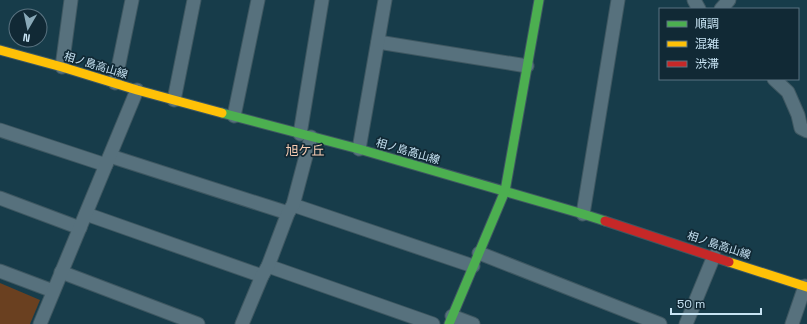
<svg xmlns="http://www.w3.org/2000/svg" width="807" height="324" font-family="'Space Grotesk','Noto Sans JP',sans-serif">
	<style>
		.garden { fill: #6a4020 }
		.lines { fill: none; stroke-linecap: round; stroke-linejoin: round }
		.street-casing { stroke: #3e5761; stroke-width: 15 }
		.fast-casing { stroke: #3e5761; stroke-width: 11 }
		.slow-casing { stroke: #3e5761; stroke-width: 11 }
		.jam-casing { stroke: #3e5761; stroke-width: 11 }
		.street { stroke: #57717d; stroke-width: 13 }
		.fast { stroke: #4caf50; stroke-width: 9 }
		.slow { stroke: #ffc107; stroke-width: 9 }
		.jam { stroke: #c62828; stroke-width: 9 }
		.labels { text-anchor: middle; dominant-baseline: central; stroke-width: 3.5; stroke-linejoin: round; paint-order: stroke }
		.street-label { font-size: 11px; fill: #c7e3f3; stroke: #112935 }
		.quarter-label { font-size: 13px; fill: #f7ccb2; stroke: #112935 }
	</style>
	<rect width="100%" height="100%" fill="#173c4a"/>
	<path class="garden" d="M0,283L40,300L30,324H0Z"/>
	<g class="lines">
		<g class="street-casing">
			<g id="street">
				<path d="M694,0L699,9"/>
				<path d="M721,9L729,0"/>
				<path d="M378,42L527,66"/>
				<path d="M62,67L71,0"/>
				<path d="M774,79L788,92L798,115L801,128L807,131"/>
				<path d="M115,83L132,0"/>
				<path d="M174,100L194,0"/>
				<path d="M234,116L258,0"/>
				<path d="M0,130L106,165"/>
				<path d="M300,134L322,0"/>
				<path d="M359,149L385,0"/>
				<path d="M110,156L288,213"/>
				<path d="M0,198L80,228"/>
				<path d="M293,205L473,266"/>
				<path d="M86,214L262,276"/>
				<path d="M583,214L618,0"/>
				<path d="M479,253L660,324"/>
				<path d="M268,266L433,324"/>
				<path d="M0,271L53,291"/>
				<path d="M61,272L198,324"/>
				<path d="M452,316L473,324"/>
				<path d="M40,324L137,90"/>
				<path d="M242,324L262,276L268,266L288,213L293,205L311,137"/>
				<path d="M686,324L714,256"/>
				<path d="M792,324L805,286"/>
			</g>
		</g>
		<g class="fast-casing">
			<g id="fast">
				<path d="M222,113L359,149L583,214L605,221"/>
				<path d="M449,324L505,191L539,0"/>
			</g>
		</g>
		<g class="slow-casing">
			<g id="slow">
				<path d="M0,50L62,67L137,90L222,113"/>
				<path d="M729,262L807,287"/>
			</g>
		</g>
		<g class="jam-casing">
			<path id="jam" d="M605,221L729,262"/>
		</g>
		<use href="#street" class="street"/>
		<use href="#fast" class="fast"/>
		<use href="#slow" class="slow"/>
		<use href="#jam" class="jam"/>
	</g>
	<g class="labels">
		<g class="street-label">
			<text transform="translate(96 65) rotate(17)">相ノ島高山線</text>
			<text transform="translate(408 151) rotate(16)">相ノ島高山線</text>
			<text transform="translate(719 245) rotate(18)">相ノ島高山線</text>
		</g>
		<g class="quarter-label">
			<text x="305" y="150">旭ケ丘</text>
		</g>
	</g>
	<rect x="659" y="8" width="140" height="72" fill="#112935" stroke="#5a7381"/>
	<rect x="667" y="21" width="20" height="6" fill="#4caf50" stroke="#5a7381"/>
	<text x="695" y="28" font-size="12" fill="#c7e3f3">順調</text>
	<rect x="667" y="41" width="20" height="6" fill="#ffc107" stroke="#5a7381"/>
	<text x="695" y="48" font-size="12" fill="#c7e3f3">混雑</text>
	<rect x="667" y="61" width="20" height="6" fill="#c62828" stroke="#5a7381"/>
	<text x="695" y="68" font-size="12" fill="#c7e3f3">渋滞</text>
	<g transform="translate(28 28) rotate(189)"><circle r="19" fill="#112935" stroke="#5a7381"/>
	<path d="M0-3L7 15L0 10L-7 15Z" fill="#89a9b8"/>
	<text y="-6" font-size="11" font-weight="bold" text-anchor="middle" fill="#c7e3f3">N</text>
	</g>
	<path d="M671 308v6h90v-6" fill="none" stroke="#c7e3f3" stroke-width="2"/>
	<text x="677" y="308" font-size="12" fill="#c7e3f3" stroke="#112935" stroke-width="3" paint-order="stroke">50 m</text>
</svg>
